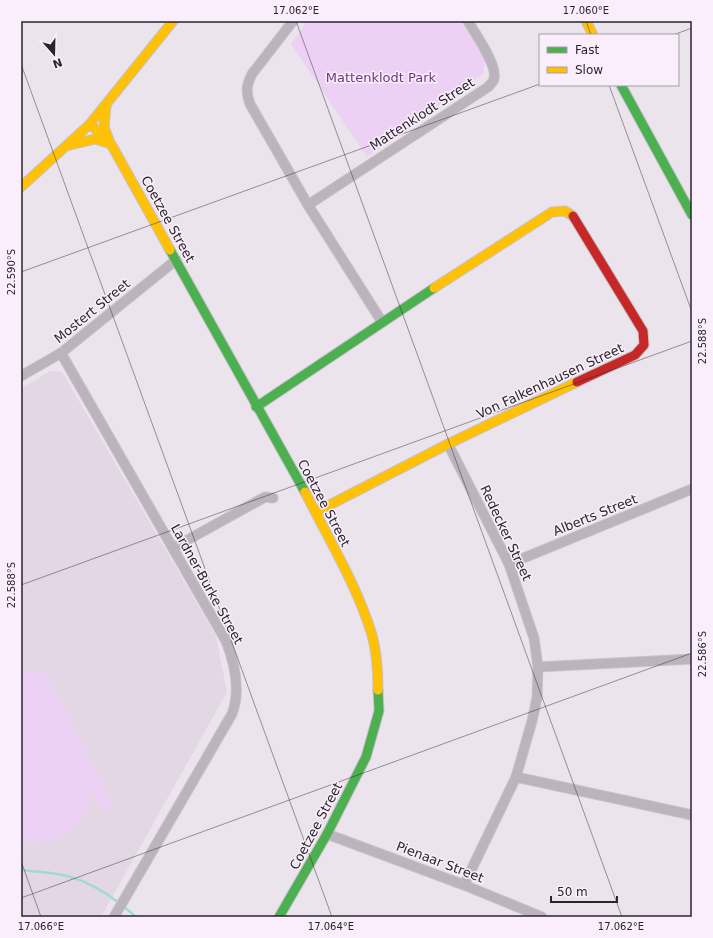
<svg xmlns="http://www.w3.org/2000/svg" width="713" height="938" font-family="'DejaVu Sans',sans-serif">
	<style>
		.built { fill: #e3d7e6 }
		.green { fill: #edd1f4 }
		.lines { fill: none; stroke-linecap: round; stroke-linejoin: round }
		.stream { stroke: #a0dccd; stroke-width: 2.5 }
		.street-casing { stroke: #c7c2c8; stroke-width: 11 }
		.fast-casing { stroke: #c7c2c8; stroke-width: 11 }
		.slow-casing { stroke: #c7c2c8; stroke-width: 11 }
		.jam-casing { stroke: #c7c2c8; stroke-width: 11 }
		.street { stroke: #bbb4bd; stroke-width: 9 }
		.fast { stroke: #4caf50; stroke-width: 9 }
		.slow { stroke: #ffc107; stroke-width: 9 }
		.jam { stroke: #c62828; stroke-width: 9 }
		.ticks { fill: none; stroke: #29252a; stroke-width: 1; stroke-opacity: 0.45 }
		.labels { text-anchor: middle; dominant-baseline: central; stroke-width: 3; stroke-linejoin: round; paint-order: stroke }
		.park-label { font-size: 13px; fill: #6e387d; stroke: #faeefd }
		.street-label { font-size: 13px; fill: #29252a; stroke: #faeefd }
		.neatline { fill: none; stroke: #29252a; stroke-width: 1.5 }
		.ticks-label { font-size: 10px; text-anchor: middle; fill: #29252a }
	</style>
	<rect width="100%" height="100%" fill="#ebe4ec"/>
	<path class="built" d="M50,371L62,372L216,636L227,692L101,917H33L21,914V389Z"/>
	<g class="green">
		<path d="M307,21H462L485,61L483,74L367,157L291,44Z"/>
		<path d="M21,669L33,675L44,670L114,806L103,812L92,791C88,827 54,847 21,842Z"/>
	</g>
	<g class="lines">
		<g class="stream">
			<path d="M21,870C36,872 52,872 67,876C86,881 104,891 119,903"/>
			<path d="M123,906L136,917"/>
		</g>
		<g class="street-casing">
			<g id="street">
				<path d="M293,21L252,74C246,86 246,92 250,104L308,205L382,322"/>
				<path d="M308,205L488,87C491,84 493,82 494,79C498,65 475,34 468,21"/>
				<path d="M61,353L226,641C235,664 241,690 232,714L114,917"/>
				<path d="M21,376L61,353L176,260"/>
				<path d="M448,444L509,564L534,638L538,667L537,698L532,721L516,777L464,885"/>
				<path d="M173,548L265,497L273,498"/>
				<path d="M509,564L692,489"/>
				<path d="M538,667L692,659"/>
				<path d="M516,777L692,815"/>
				<path d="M327,834L464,885L542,917"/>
			</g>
		</g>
		<g class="fast-casing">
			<g id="fast">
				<path d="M621,85L692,215"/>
				<path d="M170,250L305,492"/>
				<path d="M256,407L434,288"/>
				<path d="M279,917L327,834L366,757L379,711L378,690"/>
			</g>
		</g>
		<g class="slow-casing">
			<g id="slow">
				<path d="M586,21L593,35"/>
				<path d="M106,106L104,127L109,140"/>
				<path d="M90,124L111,144L170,250"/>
				<path d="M70,145L95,139L108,143"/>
				<path d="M21,187L90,124L173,21"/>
				<path d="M434,288L552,212L565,211L573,216"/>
				<path d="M305,492C328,538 357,585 372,635C377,653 378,672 378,690"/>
				<path d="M316,512L448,444L577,382"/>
			</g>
		</g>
		<g class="jam-casing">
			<path id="jam" d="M573,216L643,331L644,345L635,355L577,382"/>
		</g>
		<use href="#street" class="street"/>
		<use href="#fast" class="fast"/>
		<use href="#slow" class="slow"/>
		<use href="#jam" class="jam"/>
	</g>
	<path class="ticks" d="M296,21L622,917M586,21L591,35M673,35L692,28M21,64L332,917M609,85L692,312M21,272L540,84M21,585L692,341M21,861L41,917M21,898L692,653"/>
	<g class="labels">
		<g class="park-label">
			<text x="381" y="77">Mattenklodt Park</text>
		</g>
		<g class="street-label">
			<text transform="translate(422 114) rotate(-33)">Mattenklodt Street</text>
			<text transform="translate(168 219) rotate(61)">Coetzee Street</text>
			<text transform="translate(92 311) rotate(-39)">Mostert Street</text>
			<text transform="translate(550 381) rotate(-25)">Von Falkenhausen Street</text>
			<text transform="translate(324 503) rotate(62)">Coetzee Street</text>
			<text transform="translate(595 515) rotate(-22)">Alberts Street</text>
			<text transform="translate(506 533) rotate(65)">Redecker Street</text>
			<text transform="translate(207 584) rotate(61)">Lardner-Burke Street</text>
			<text transform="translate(316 826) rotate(-62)">Coetzee Street</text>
			<text transform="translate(440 862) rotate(21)">Pienaar Street</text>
		</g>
	</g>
	<rect width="713" height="938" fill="none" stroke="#faeefd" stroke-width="44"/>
	<rect x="539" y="34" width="140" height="52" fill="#faeefd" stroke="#a69ea9"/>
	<rect x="547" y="47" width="20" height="6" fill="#4caf50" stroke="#a69ea9"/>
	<text x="575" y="54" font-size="12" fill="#29252a">Fast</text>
	<rect x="547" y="67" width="20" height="6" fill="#ffc107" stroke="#a69ea9"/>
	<text x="575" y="74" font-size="12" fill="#29252a">Slow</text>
	<g transform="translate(54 54) rotate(160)" stroke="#faeefd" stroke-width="3" paint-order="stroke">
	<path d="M0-3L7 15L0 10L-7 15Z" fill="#29252a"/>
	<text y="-6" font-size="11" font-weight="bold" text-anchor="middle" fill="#29252a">N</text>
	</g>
	<path d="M551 896v6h66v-6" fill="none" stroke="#29252a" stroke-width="2"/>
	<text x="557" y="896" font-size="12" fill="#29252a" stroke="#faeefd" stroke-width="3" paint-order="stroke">50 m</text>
	<rect x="22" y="22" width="669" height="894" class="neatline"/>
	<g class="ticks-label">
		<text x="296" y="14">17.062°E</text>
		<text x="586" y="14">17.060°E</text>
		<text transform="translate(11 272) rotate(-90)" y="4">22.590°S</text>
		<text transform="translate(702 341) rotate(-90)" y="4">22.588°S</text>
		<text transform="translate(11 585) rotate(-90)" y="4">22.588°S</text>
		<text transform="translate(702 654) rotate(-90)" y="4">22.586°S</text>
		<text x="41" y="930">17.066°E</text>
		<text x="331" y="930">17.064°E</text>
		<text x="621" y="930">17.062°E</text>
	</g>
</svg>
